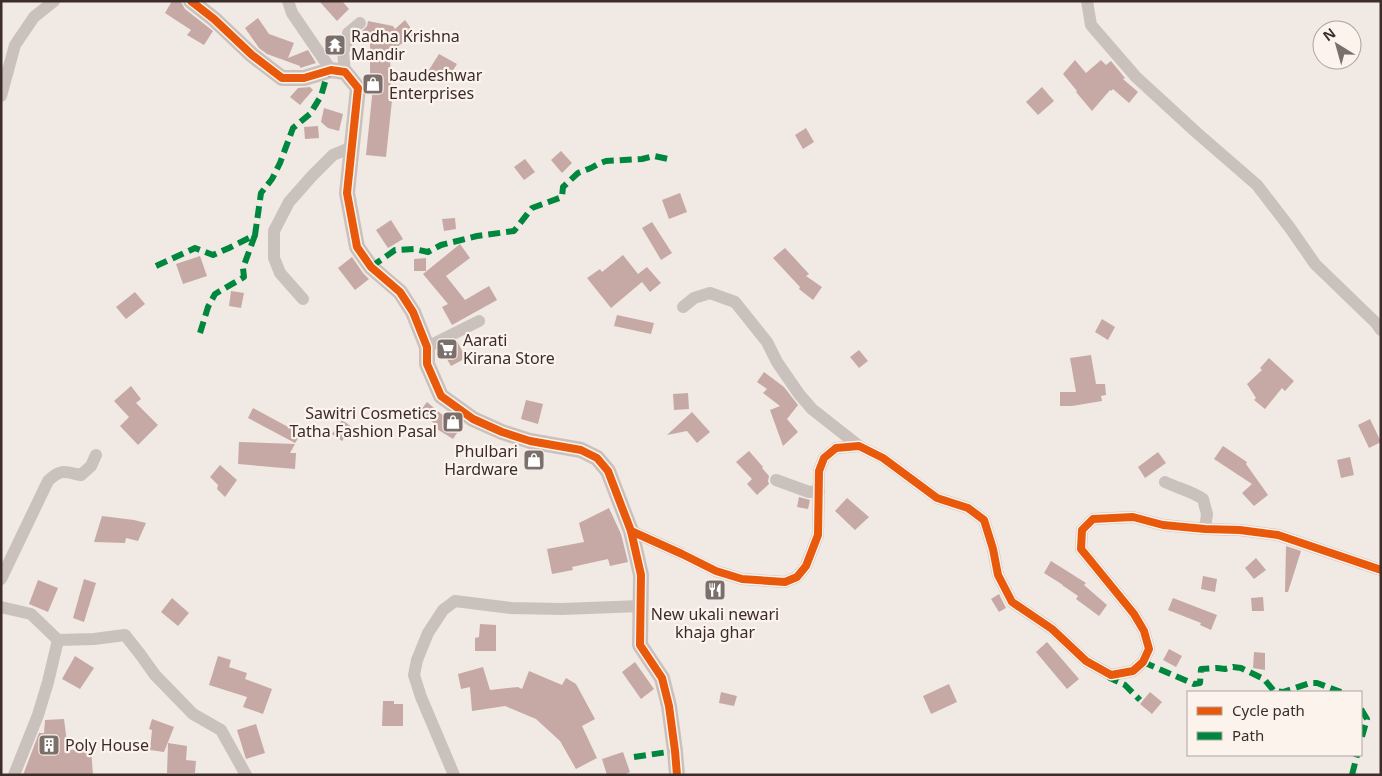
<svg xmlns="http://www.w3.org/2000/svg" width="1382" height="776" font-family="'Noto Sans',sans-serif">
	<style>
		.building { fill: #c6a9a4 }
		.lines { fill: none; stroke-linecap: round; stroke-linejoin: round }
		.minor { stroke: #cac1bd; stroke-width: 12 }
		.tertiary { stroke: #cac1bd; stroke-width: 16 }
		.quiet { stroke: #00873e; stroke-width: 6; stroke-dasharray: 12 6; stroke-linecap: butt }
		.cycleway-casing { stroke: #fcf3ed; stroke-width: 11 }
		.cycleway { stroke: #e8590c; stroke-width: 8 }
		.labels { text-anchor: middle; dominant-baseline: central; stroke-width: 4.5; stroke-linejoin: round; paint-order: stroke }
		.poi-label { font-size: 16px; fill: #3c2d2a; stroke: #fcf3ed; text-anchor: start }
	</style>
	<rect width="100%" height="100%" fill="#f1e9e4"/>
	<g class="building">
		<path d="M172,1L181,2L185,9L213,31L204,45L187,35L191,30L165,13Z"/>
		<path d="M319,1H342L349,9L337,21Z"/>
		<path d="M258,18L269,34L294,43L288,58L308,50L316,63L300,68V66L267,54L259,48L245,28Z"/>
		<path d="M405,20L415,34L390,52L391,91H393L386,157L366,155L373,87H370V42L359,40L360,33L367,26L368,21L393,26L395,29Z"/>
		<path d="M439,54L457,64L445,83L427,73Z"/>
		<path d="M1075,60L1086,73L1101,60L1106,65L1111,61L1125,78L1123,79L1138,92L1129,103L1113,89L1111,91L1110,90L1092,111L1076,92L1077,91L1063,74Z"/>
		<path d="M310,87L313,90L300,105L290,97L298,88Z"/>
		<path d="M1042,87L1054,101L1038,115L1026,102Z"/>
		<path d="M324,108L343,114L339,131L328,128L321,122Z"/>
		<path d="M318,126L319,138L305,139L304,127Z"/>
		<path d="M806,128L814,142L803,149L795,135Z"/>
		<path d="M561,151L572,163L562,173L551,160Z"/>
		<path d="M525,159L535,172L524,180L514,167Z"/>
		<path d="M680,193L687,212L669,219L662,200Z"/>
		<path d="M455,218L456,229L444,231L442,219Z"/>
		<path d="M391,220L403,239L388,248L376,230Z"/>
		<path d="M652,222L672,253L661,260L642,228Z"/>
		<path d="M460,244L470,258L446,276L465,300L489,286L497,300L452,325L442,307L448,304L423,274Z"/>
		<path d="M785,248L809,274L806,276L822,287L813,300L799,289L800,287L773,258Z"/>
		<path d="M623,255L638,274L647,267L661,283L650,292L642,282L611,308L587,278L600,269L602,272Z"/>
		<path d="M200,256L207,276L183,284L176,264Z"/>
		<path d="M352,257L363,273L369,279L355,290L338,268Z"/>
		<path d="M426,258V271H414V259Z"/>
		<path d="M231,291L244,293L241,308L229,306Z"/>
		<path d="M135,292L145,304L126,319L116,307Z"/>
		<path d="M617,315L654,323L651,334L614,326Z"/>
		<path d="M1102,319L1115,327L1108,340L1095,332Z"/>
		<path d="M457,341L466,358L451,366L441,349Z"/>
		<path d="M859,350L868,361L859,368L850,357Z"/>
		<path d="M1091,355L1096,384H1105L1106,395L1101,396L1102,401L1072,406H1060V392H1076L1070,358Z"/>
		<path d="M1269,358L1294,381L1285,391L1282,388L1265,409L1254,400L1256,398L1247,384L1262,370L1260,368Z"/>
		<path d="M764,372L784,387L798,405L787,419L798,432L783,446L770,410L780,406L763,393L767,389L757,382Z"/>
		<path d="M131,386L141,399L136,403L158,425L138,445L120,426L129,417L114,401Z"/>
		<path d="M688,393L689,409L674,410L673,394Z"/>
		<path d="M526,400L543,404L538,424L521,419Z"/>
		<path d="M427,402L445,417L447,413L463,424L453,439L437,429L438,427L420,411Z"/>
		<path d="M253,408L301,434L295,443L248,418Z"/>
		<path d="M692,412L710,432L697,443L687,431L667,435Z"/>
		<path d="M1370,419L1381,442L1369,448L1358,425Z"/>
		<path d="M342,420L352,427L342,441L332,434Z"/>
		<path d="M239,442L295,444L290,453H296L295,469L238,464Z"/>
		<path d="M1223,446L1247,462L1246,464L1268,495L1254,506L1242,493L1252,484L1214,459Z"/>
		<path d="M749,451L763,467L762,468L769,476L768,481L769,484L757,495L747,484L752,479L736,462Z"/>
		<path d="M1158,452L1166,463L1145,478L1138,467Z"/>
		<path d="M1350,457L1354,475L1341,478L1337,460Z"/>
		<path d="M220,465L237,480L225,497L217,489L218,485L210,477Z"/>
		<path d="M799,497L810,500L808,509L797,507Z"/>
		<path d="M847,498L869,517L855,530L835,511Z"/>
		<path d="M609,508L621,534L628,562L610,566L608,559L572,567L573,570L552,574L547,549L584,542L579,523Z"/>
		<path d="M102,516L134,520L146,523L138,541L126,538L125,543L94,542Z"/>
		<path d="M1286,546L1301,551L1288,592H1285Z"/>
		<path d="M1256,558L1266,570L1254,579L1245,568Z"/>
		<path d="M1051,561L1086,583L1084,585L1107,605L1099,616L1076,599L1078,596L1062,585H1063L1044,573Z"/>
		<path d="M1203,576L1217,579L1215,592L1201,589Z"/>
		<path d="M84,579L96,583L84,622L73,618Z"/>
		<path d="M38,580L58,588L48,612L29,604Z"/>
		<path d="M999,594L1006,608L999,612L991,599Z"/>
		<path d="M1263,597L1264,611H1252L1251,598Z"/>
		<path d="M172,598L189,613L178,626L161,612Z"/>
		<path d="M1173,598L1217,615L1211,630L1200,625L1201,623L1168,610Z"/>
		<path d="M480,624L496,625V651H475V638L479,637Z"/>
		<path d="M1047,642L1079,679L1067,689L1036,652Z"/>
		<path d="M1169,649L1182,656L1176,667L1163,660Z"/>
		<path d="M1254,652L1265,653V670L1253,668Z"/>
		<path d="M75,656L94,668L80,689L62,679Z"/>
		<path d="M218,656L231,660L229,667L247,673L245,679L272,689L263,714L243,707L247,697L209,685Z"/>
		<path d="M635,662L654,689L641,699L622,672Z"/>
		<path d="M483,667L490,690L518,687L522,689L529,671L562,685L566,678L576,684L595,719L582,726L597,758L576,769L560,741L536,719L505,706L472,711L470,687L461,689L458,674Z"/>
		<path d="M949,684L957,702L931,714L923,696Z"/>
		<path d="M721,692L737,696L734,706L719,703Z"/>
		<path d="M1150,692L1162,702L1152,714L1140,704Z"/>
		<path d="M383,701H394V704H403V726H382Z"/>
		<path d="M64,719L68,750L91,749L93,775H23L39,733H44L45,720Z"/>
		<path d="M152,719L174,727L164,752L150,750L152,730L149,729Z"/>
		<path d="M256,724L265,753L246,759L237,730Z"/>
		<path d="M168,743L187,746L186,760L196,761L195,773H167Z"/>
		<path d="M623,752L630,772L624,775H607L602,759Z"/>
	</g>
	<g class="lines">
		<g class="minor">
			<path d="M288,1L292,13L331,70"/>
			<path d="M1087,1L1091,25L1136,77L1197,133L1257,185L1290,228L1315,264L1376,323L1381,330"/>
			<path d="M345,72L343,52L347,42L348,33L360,23"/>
			<path d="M1,96L15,45L34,17L54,1"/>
			<path d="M303,299L280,273L274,258V231L289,202L312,176L333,155L352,147"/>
			<path d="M683,307L694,298L710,293L735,302L767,342L777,362L799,394L812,409L859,446"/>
			<path d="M427,347L479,321"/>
			<path d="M776,480L809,492L819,491"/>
			<path d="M1165,482C1177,488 1191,491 1203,499L1207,514L1205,529"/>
			<path d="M631,531L682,554L716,571L742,579L785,582L797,577L806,566L818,535L819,471L824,458L836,448L859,446L883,458L937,498L968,508L984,520L993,549L998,575L1012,602L1052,629L1086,661L1111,675L1133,671L1143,662L1149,649L1144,631L1134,614L1081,549L1082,530L1093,519L1133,517L1163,525L1205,529L1240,530L1278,535L1381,570"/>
			<path d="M1,579L48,481C61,468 65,472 81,475L91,466L96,455"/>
			<path d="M1,607L31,614L58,640L94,639L125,635L140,654L155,675L193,714L221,730L246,775"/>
			<path d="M14,775L38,715L48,682L58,640"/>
			<path d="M454,775L421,697L414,675L417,660L428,633L443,610L455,601L511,608L562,609L641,606"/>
		</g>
		<path class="tertiary" d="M191,1L214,19L252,55L282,78H304L331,70L345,72L358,88L347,193L357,247L371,267L400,292L413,312L427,347V364L441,396L473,419L502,432L530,441L581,450L597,458L608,471L631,531L641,575L640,645L662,678L669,706L675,751L677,775"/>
		<g class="quiet">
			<path d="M156,266L195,248L213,255L229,248L255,235L261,193L272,179L280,163L293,128L310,114L321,96L328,72"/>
			<path d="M371,267L395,250L414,249L428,252L441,245L477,236L514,231L532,208L562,197L563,187L578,173L591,168L598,164L606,161L642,159L654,156L668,159"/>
			<path d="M200,333L208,307L215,294L244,277L243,268L255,235"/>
			<path d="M1143,662L1194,684L1200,683L1201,669L1217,668L1225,669L1233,667L1241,668L1264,679L1274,691L1283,692L1310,683H1317L1341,692"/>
			<path d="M1111,675L1110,678L1125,685L1140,700"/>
			<path d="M1361,709L1367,719L1361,740"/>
			<path d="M634,757L675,751"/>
			<path d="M1352,775L1357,755"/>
		</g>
		<g class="cycleway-casing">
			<g id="cycleway">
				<path d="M191,1L214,19L252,55L282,78H304L331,70L345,72L358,88L347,193L357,247L371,267L400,292L413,312L427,347V364L441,396L473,419L502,432L530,441L581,450L597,458L608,471L631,531L641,575L640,645L662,678L669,706L675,751L677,775"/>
				<path d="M631,531L682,554L716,571L742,579L785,582L797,577L806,566L818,535L819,471L824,458L836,448L859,446L883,458L937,498L968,508L984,520L993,549L998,575L1012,602L1052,629L1086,661L1111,675L1133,671L1143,662L1149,649L1144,631L1134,614L1081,549L1082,530L1093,519L1133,517L1163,525L1205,529L1240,530L1278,535L1381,570"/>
			</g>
		</g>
		<use href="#cycleway" class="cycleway"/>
	</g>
	<defs>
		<g id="temple-square" transform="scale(1.125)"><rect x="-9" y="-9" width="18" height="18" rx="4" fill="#7b6f6b" stroke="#fcf3ed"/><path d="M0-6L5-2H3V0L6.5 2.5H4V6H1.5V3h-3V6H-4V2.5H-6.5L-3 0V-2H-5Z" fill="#fff"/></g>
		<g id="shop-square" transform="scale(1.125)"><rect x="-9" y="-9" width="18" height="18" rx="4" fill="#7b6f6b" stroke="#fcf3ed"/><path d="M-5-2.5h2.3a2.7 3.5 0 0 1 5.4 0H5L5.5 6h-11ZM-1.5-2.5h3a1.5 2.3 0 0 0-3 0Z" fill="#fff"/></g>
		<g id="supermarket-square" transform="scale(1.125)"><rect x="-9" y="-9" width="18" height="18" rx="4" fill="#7b6f6b" stroke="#fcf3ed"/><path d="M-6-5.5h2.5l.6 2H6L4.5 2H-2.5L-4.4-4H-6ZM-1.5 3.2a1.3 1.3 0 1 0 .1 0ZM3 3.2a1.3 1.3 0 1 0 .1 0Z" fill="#fff"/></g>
		<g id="restaurant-square" transform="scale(1.125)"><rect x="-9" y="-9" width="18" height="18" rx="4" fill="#7b6f6b" stroke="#fcf3ed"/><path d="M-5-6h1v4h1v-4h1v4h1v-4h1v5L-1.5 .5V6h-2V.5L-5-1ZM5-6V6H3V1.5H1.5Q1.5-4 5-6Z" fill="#fff"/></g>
		<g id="building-square" transform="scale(1.125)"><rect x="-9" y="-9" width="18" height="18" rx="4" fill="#7b6f6b" stroke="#fcf3ed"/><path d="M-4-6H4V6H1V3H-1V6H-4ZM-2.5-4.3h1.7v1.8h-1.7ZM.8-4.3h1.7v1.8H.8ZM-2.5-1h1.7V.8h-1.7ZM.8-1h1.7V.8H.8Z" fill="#fff"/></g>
	</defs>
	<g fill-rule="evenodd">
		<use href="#temple-square" x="335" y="45"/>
		<use href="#shop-square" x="373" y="84"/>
		<use href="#supermarket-square" x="447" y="349"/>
		<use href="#shop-square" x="453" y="422"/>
		<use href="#shop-square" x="534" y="460"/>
		<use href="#restaurant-square" x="715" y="590"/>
		<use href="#building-square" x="49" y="745"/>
	</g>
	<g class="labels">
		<g class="poi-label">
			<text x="351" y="36">Radha Krishna<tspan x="351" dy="18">Mandir</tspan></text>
			<text x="389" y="75">baudeshwar<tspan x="389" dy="18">Enterprises</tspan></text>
			<text x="463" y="340">Aarati<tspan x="463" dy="18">Kirana Store</tspan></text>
			<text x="437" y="413" text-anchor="end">Sawitri Cosmetics<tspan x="437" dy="18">Tatha Fashion Pasal</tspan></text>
			<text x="518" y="451" text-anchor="end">Phulbari<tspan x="518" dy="18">Hardware</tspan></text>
			<text x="715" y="614" text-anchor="middle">New ukali newari<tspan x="715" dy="18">khaja ghar</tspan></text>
			<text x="65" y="745">Poly House</text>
		</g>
	</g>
	<rect width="1382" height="776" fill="none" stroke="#3c2d2a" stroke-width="5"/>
	<rect x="1187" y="691" width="175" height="65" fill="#fcf3ed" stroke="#afa49f"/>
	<rect x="1197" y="707" width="25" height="8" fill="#e8590c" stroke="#afa49f"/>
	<text x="1232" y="716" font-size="15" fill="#3c2d2a">Cycle path</text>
	<rect x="1197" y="732" width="25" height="8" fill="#00873e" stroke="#afa49f"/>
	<text x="1232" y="741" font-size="15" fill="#3c2d2a">Path</text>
	<g transform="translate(1337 45) rotate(323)"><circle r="24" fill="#fcf3ed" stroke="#afa49f"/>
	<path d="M0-4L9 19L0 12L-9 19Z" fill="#7b6f6b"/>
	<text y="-8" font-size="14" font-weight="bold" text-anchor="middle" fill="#3c2d2a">N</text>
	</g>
</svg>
